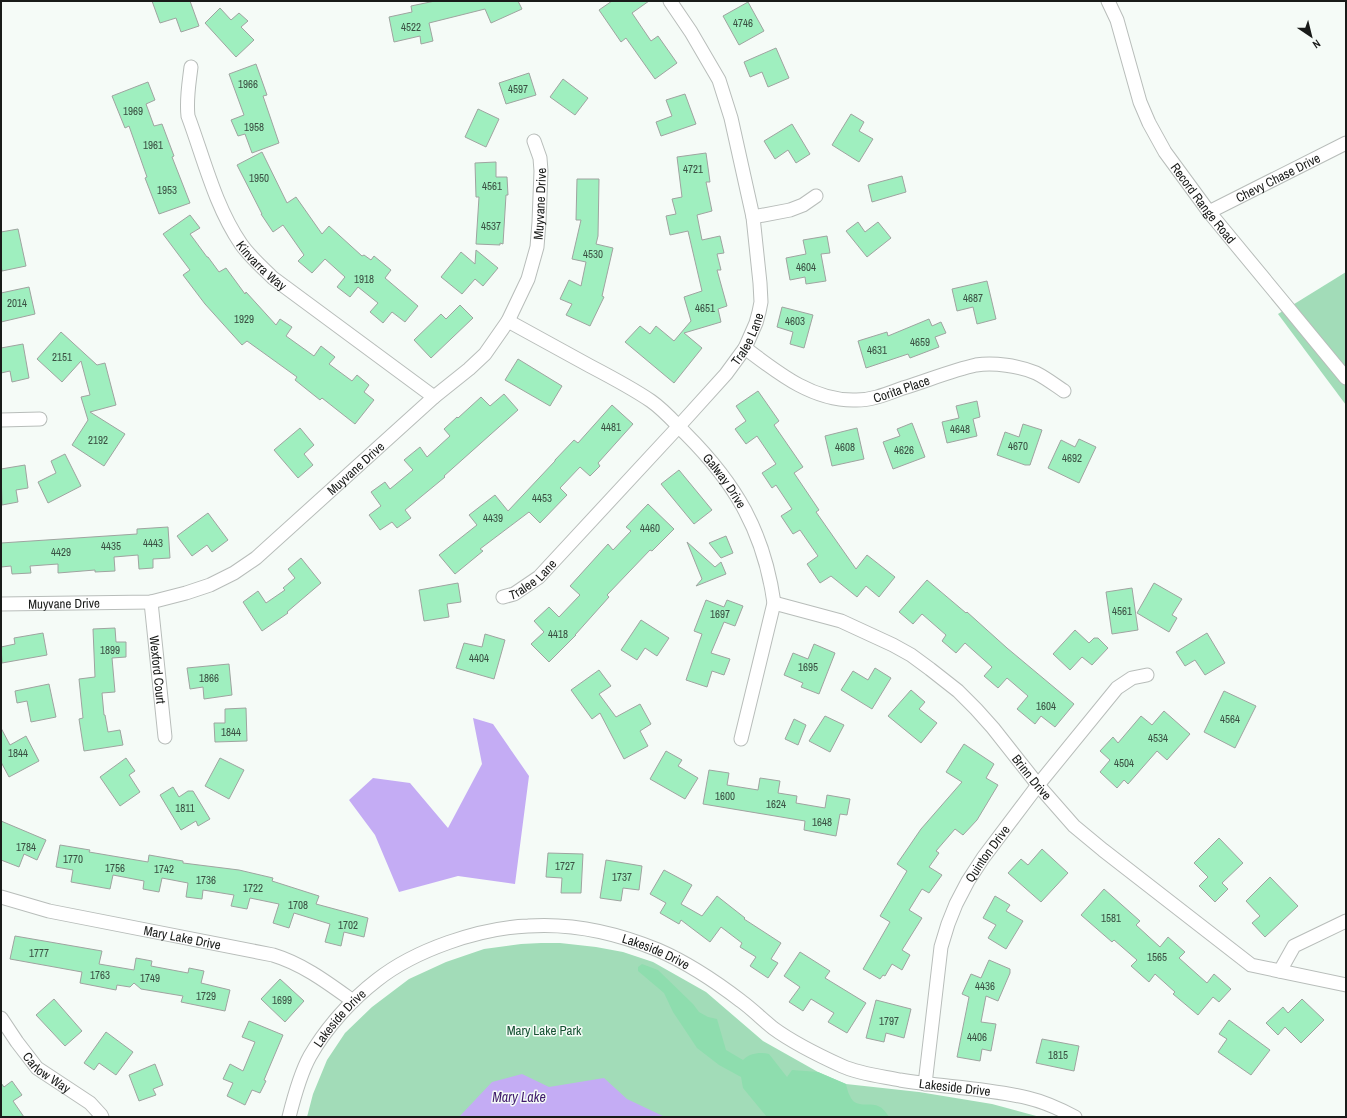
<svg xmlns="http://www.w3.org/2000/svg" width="1347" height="1118" font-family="'Archivo Narrow',sans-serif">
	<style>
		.green { fill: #a2dcb8 }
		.forest { fill: #8eddae }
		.water { fill: #c4acf4 }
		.building { fill: #9fefbf; stroke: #9fa4a0 }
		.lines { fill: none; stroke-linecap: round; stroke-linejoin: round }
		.minor-casing { stroke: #b8bdba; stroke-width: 15 }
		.minor { stroke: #fff; stroke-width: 13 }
		.labels { text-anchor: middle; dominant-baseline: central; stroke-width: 3; stroke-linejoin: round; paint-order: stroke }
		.number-label { font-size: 11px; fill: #3a5042 }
		.street-label { font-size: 13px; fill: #191b19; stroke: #f5fbf7 }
		.park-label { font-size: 13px; fill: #155132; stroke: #f5fbf7 }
		.water-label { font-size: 14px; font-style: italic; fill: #3f1a6b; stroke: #f5fbf7 }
	</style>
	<rect width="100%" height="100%" fill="#f5fbf7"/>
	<g class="green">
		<path d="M1346,272V405L1278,314Z"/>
		<path d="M541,943H560L596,947L623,952L653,962L706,992L763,1041L818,1072L846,1084L919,1092L992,1104L1040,1117H307L313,1094L327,1060L345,1033L372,1007L409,979L446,962L484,949L521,944Z"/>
	</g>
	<path class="forest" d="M642,964L658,970L693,1004L699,1012L708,1017L717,1019L726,1050L743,1060C750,1053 760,1052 769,1054L787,1077L792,1070L818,1072L846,1084C847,1088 848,1093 850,1096C855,1109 870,1102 878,1106C883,1108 886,1112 889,1117H767L743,1088L741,1077L719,1065L697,1048L673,1012L664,993L638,971V967Z"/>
	<g class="water">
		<path d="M473,718L493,724L529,776L515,884L458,876L399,892L375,835L349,800L373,778L410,783L448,828L482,764Z"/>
		<path d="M522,1074L549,1087L604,1078L627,1099L665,1117H459L492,1082Z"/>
	</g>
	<g class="building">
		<path d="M152,1H190L199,26L181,32L176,18L160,23Z"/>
		<path d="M435,1H518L522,9L491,23L485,9L429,23L433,41L421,44L420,36L394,42L389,17L412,12L411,6Z"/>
		<path d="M612,1H649L632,13L651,41L658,36L677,63L655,79L626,38L621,42L599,10Z"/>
		<path d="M748,2L764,31L739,45L723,16Z"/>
		<path d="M220,8L231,20L239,13L248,21L241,27L254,40L236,57L205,23Z"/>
		<path d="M776,48L789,78L768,87L762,72L750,77L744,62Z"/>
		<path d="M256,64L267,95L263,96L279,143L252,153L245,134L238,136L231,120L244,115L229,74Z"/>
		<path d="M529,73L536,95L506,104L499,83Z"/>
		<path d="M563,79L588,98L575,115L550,97Z"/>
		<path d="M148,82L155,100L146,104L154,126L162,124L174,156L172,157L190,203L159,214L145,178L147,177L129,126L125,128L112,96Z"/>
		<path d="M685,94L696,124L661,136L656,122L672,116L666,100Z"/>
		<path d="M478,109L499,119L486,147L465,137Z"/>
		<path d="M851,114L864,122L859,131L873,139L859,162L832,145Z"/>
		<path d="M792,124L810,154L796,163L788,150L775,159L764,141Z"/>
		<path d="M262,152L287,203L296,197L322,234L329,226L362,256L364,255L371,260L374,256L391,270L385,278L418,306L405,322L392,312L383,323L370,312L378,303L358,287L350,297L337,287L345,277L325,259L312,273L298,261L304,255L283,225L273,232L261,214H262L237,165Z"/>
		<path d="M706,153L710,182H706L712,211L697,215L702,240L720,236L724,253L717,254L721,270H717L727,306L718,309L721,322L684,333L702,348L674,383L625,342L640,326L650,334L656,326L674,341L691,321L684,297L702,291L688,231L670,235L666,216L676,214L672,199L682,197L677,157Z"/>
		<path d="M496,162V177H507L508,195H506L503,244L500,243V245L476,244L479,197H476L475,163Z"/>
		<path d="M902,176L906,192L872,202L868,185Z"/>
		<path d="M577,179H599L598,236L596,244L613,248L602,296L604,297L590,326L566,315L572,304L560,299L569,280L581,286L586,262L572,259L581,220H576Z"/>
		<path d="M190,215L200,228L190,234L207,257H208L219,272L226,268L245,294L246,292L276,325L280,319L292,327L286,336L314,356L321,346L335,357L329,364L352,381L357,375L369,385L364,392L374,400L355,424L322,398L320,400L295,380L297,377L247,341L242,345L205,304L183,275L190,270L163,234Z"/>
		<path d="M858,222L865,232L878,222L891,238L867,257L846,231Z"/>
		<path d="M18,229L26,266L2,271L1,265V232Z"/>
		<path d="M827,236L830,253L821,254L826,281L806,284L805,277L790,280L786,258L806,254L803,240Z"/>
		<path d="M476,250L498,268L483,286L475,279L462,294L441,277L461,252L475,264Z"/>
		<path d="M987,281L996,319L977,324L973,307L957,311L952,289Z"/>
		<path d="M29,287L35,314L1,322V293Z"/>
		<path d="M460,305L473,318L431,358L414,340L441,314L446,319Z"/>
		<path d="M782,307L813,315L804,348L790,344L793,332L777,327Z"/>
		<path d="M929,319L932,326L941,322L946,333L935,337L939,347L910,358L908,354L866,368L858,341L887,332L888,336Z"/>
		<path d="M61,332L97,365L105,363L116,405L90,412L125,434L104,466L72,445L88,420L81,397L90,395L81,361L62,382L37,359Z"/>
		<path d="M23,344L29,378L12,382L10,371L1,373V348Z"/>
		<path d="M518,359L562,386L550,406L505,380Z"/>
		<path d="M758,391L779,421L774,425L803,467L794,473L819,510L816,512L856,569L867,555L895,577L879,597L866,586L857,597L831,576L820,583L807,564L818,556L800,530L793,534L781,516L792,509L776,485L772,488L762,473L776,464L757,436L746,444L735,429L746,421L736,406Z"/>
		<path d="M504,394L518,410L444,476L445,477L405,510L411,518L397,528L392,522L380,530L369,515L381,506L371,492L385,482L390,489L413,470L404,460L420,447L427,457L450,436L444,429L457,417L458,418L481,397L490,406Z"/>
		<path d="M977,401L980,417L973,419L977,436L947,443L942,422L959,418L956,406Z"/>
		<path d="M612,405L633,424L598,463L600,466L590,476L580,467L560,488L567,495L540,523L529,512L480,549L483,551L455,574L439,555L477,525L469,515L495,495L508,511L555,461V460L574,440L578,443Z"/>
		<path d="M912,423L925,457L893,469L883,442L900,436L897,429Z"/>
		<path d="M1023,424L1042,430L1030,465H1025L997,455L1005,432L1019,437Z"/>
		<path d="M300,428L314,445L304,454L313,465L298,478L274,450Z"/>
		<path d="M857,428L864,459L832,466L825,436Z"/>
		<path d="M1079,439L1096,447L1079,483L1048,468L1061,440L1075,447Z"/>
		<path d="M65,454L81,486L48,503L38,482L56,473L51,461Z"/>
		<path d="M25,465L28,488L16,490L18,502L2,505L1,469Z"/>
		<path d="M679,470L712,510L694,524L661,484Z"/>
		<path d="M648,504L674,529L652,551L650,550L607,595L609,597L575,635H576L549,662L531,644L544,632L534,621L549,607L559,617L580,595L570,586L608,544L613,550L631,531L626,527Z"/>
		<path d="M208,513L228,540L212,552L207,545L192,556L177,536Z"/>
		<path d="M168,527L170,558L153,559V568L139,569L138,555L114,557L115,571L95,572V570L58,573V564L30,566L31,573L12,574L11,566L1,567V543L137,534V529Z"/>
		<path d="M726,536L733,553L721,558L709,543Z"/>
		<path d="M687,542L715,567L721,562L726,574L696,586L702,579Z"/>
		<path d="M301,558L321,583L287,612L288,613L262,631L243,602L258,591L266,603L285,590L283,588L295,578L288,569Z"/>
		<path d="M927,580L966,613L967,612L1007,648L1074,704L1055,727L1041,716L1035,724L1017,709L1028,696L1007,678L998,688L984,676L992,667L965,643L956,653L942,641L946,635L922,614L913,624L899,612Z"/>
		<path d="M458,583L461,602L447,604L449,617L424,621L419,590Z"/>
		<path d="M1154,583L1182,599L1172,615L1177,618L1169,632L1137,613Z"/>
		<path d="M1132,588L1138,630L1112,634L1106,592Z"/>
		<path d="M706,600L724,607L727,600L743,606L735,626L724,622L711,653L730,659L724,675L712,671L707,687L686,680L702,634L694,631Z"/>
		<path d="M641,620L669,638L657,656L645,648L637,660L621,650Z"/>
		<path d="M115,628L116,642H126V657L112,658L115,692L102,693L104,715H105L108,732L120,730L123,745L84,751L79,719L83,718L79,679L95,677L93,629Z"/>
		<path d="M1075,630L1089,643L1094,638H1098L1108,648L1092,665L1082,657L1070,670L1053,654Z"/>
		<path d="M43,633L47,655L2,663L1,647L15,644L14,638Z"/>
		<path d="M1207,633L1225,663L1205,675L1195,660L1185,666L1176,652Z"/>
		<path d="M485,634L505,640L494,679L456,668L464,643L482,647Z"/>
		<path d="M814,644L835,653L819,694L801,687L803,683L784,675L793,653L808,659Z"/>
		<path d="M229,664L232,695L204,699L203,687L190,689L187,668Z"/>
		<path d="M875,668L891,678L872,709L841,690L853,671L868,680Z"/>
		<path d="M599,670L611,686L599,694L616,717L640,704L651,724L640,731L648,746L624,759L600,713L592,719L571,690Z"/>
		<path d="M49,684L56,717L31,722L27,701L17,703L15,691Z"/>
		<path d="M911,690L925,702L919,709L937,723L921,743L888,716Z"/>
		<path d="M1224,691L1256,706L1235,748L1204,732Z"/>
		<path d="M246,708L247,741L215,742L214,723H225V709Z"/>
		<path d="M1164,711L1190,734L1167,760L1157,751L1128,784L1124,780L1117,788L1100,772L1110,760L1100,751L1113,737L1118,743L1141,716L1152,725Z"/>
		<path d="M825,716L844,725L830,752L809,741Z"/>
		<path d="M794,719L806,725L798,745L785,739Z"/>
		<path d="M1,728L10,745L26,736L39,761L9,777L1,762Z"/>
		<path d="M964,744L994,764L986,778L998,785L977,820L963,835L955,829L936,851L939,853L929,867L942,875L929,893L922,889L909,910L922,918L902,950L910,955L902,970L892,964L885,976L883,975L880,979L863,969L890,922L880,916L907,871L897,864L921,829L962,782L946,772Z"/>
		<path d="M666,751L682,760L678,766L698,778L685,799L650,779Z"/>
		<path d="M126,758L135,771L129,775L140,792L120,806L100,777Z"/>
		<path d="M220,758L244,770L229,799L205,786Z"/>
		<path d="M709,770L729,773L727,785L758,790L760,778L780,781L778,793L797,796L796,803L825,808L827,795L850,799L847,815L840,814L836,836L804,830L805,821L703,804Z"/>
		<path d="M173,787L179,797L188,791H193L210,819L198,826L196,821L181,830L160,795Z"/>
		<path d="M1,821L46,840L37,860L24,854L19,867L1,860Z"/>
		<path d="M1219,838L1243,863L1222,883L1228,889L1215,902L1199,886L1208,877L1194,863Z"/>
		<path d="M60,845L90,850L89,852L148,862L149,855L183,861V863L239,870L273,878L272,881L319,896L316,904L368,918L364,937L344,932L341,946L325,942L330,924L294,913L289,928L273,923L279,904L250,898L247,909L231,906L234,895L203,890L202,899L186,897L188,883L162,878L159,892L143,889L144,881L113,875L110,889L71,882L73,870L56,867Z"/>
		<path d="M1042,849L1068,873L1041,902L1008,873L1021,859L1028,865Z"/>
		<path d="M548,853L583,854L581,893H561L562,878L546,877Z"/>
		<path d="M606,860L642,866L639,890L623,888L621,901L600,898Z"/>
		<path d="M664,870L692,885L681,904L702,916L717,896L745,918L744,919L781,943L771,959L778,963L768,978L750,966L756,957L740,947L742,943L721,927L710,942L681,920L679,924L660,913L666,903L650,894Z"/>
		<path d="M1270,877L1298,906L1265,937L1252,923L1260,916L1246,901Z"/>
		<path d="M1104,889L1140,921L1136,925L1160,947L1168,937L1185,952L1179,958L1207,983L1214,974L1231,989L1219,1002L1213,997L1198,1015L1173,994L1175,992L1155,974L1149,982L1131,966L1137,960L1114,940L1112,942L1081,915Z"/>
		<path d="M995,896L1010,905L1006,911L1023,921L1006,949L988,938L996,925L983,918Z"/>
		<path d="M15,936L102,951L99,964L134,970L136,958L152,961L151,966L188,973L189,968L204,971L201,983L230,990L225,1011L181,1002L183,996L141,989L134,983L130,987L117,985L116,990L80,983L82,972L10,959Z"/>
		<path d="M800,952L830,971L825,978L866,1003L847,1033L828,1022L834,1013L811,999L803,1011L789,1002L800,987L784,976Z"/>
		<path d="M989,960L1010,969V973L998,1001L986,996L981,1022L996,1024L991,1051L982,1049L980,1061L957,1057L969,997L962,994L971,974L981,978Z"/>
		<path d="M280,979L304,1001L285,1022L261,999Z"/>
		<path d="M54,999L82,1031L65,1046L36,1015Z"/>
		<path d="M1302,999L1324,1020L1301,1043L1285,1027L1278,1035L1266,1023L1283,1007L1288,1013Z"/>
		<path d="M876,1000L911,1009L904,1038L886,1033L884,1042L866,1038Z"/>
		<path d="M1229,1020L1270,1050L1251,1075L1218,1052L1227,1039L1219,1034Z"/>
		<path d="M249,1021L283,1035L264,1080L266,1081L260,1093L252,1090L245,1105L227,1096L233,1083L223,1079L230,1064L243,1071L255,1042L242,1037Z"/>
		<path d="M106,1032L133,1052L116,1075L99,1063L94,1070L84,1063Z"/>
		<path d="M1042,1039L1079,1046L1074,1071L1036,1063Z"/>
		<path d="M155,1064L163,1085L153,1089L156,1095L139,1101L129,1075Z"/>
		<path d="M12,1081L22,1095L13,1101L24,1117H1V1083L4,1087Z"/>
	</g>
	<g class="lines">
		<g class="minor-casing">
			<g id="minor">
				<path id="s1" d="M1108,1L1117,20L1140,102L1149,123L1165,152L1209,212L1346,378"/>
				<path id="s2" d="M191,67C189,84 186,99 188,116C204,159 215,206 241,244C250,257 262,267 273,278L434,397"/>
				<path id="s3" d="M1209,212L1346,143"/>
				<path d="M753,217L790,210L803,205L816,196"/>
				<path id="s4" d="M508,321C535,336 563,351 590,366C611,377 632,388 651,401C664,410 675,423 686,434C736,484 764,532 774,603L741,739"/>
				<path id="s5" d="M745,348C777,372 811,400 853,400C870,401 887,394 903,388C926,381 953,370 976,365C994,362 1019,366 1036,373C1046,378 1055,385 1064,391"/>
				<path d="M1,420L40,419"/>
				<path id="s6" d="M503,597L514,594L539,577L679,426L726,374L745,348L756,323L759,312L761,302L760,283L753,217L731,118L719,80L691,32L670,1"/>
				<path id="s7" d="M151,602L165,737"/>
				<path id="s8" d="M774,603L841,621L893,645L911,655L930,669L958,691L976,709L993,728L1038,785L1074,826L1103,850L1251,965L1346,985"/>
				<path id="s9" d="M1,604L151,602L186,593L210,585L234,573L256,558L434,397L469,369L485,354L508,321L528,279L537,247L539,222L541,171L540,158L534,141"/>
				<path id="s10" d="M1,897L49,911L273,955C303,964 328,983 353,1001"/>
				<path d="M1280,971L1294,946L1346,921"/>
				<path id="s11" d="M1,1018L17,1042L37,1068L90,1103L101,1115L102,1117"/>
				<path id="s12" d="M925,1084L941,947L948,924L956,904L968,881L983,858L1038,785L1117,688L1132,678L1147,675"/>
				<path id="s13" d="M289,1117C294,1097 300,1074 310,1056C326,1028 351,1000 377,980C415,950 479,928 528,926C572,923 617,933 658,950C688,963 715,981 741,1001C752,1009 762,1019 773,1028C792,1042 820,1056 842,1066C860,1074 880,1076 900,1080C942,1087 986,1088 1028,1098C1045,1102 1060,1109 1075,1117"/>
			</g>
		</g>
		<use href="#minor" class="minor"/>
	</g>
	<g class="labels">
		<g class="number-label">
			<text x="743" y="23">4746</text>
			<text x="411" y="27">4522</text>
			<text x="248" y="84">1966</text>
			<text x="518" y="89">4597</text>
			<text x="133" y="111">1969</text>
			<text x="254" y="127">1958</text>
			<text x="153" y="145">1961</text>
			<text x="693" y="169">4721</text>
			<text x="259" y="178">1950</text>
			<text x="492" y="186">4561</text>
			<text x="167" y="190">1953</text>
			<text x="491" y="226">4537</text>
			<text x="593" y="254">4530</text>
			<text x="806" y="267">4604</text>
			<text x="364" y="279">1918</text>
			<text x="973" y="298">4687</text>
			<text x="17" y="303">2014</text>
			<text x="705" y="308">4651</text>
			<text x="244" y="319">1929</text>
			<text x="795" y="321">4603</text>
			<text x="920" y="342">4659</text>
			<text x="877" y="350">4631</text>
			<text x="62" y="357">2151</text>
			<text x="611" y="427">4481</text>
			<text x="960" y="429">4648</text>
			<text x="98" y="440">2192</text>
			<text x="1018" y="446">4670</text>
			<text x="845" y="447">4608</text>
			<text x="904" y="450">4626</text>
			<text x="1072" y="458">4692</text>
			<text x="542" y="498">4453</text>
			<text x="493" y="518">4439</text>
			<text x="650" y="528">4460</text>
			<text x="153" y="543">4443</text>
			<text x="111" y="546">4435</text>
			<text x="61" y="552">4429</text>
			<text x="1122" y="611">4561</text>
			<text x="720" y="614">1697</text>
			<text x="558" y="634">4418</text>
			<text x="110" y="650">1899</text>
			<text x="479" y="658">4404</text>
			<text x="808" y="667">1695</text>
			<text x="209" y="678">1866</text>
			<text x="1046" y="706">1604</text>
			<text x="1230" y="719">4564</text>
			<text x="231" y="732">1844</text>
			<text x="1158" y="738">4534</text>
			<text x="18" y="753">1844</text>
			<text x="1124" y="763">4504</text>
			<text x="725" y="796">1600</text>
			<text x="776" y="804">1624</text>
			<text x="185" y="808">1811</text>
			<text x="822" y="822">1648</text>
			<text x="26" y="847">1784</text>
			<text x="73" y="859">1770</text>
			<text x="565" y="866">1727</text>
			<text x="115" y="868">1756</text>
			<text x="164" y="869">1742</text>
			<text x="622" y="877">1737</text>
			<text x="206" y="880">1736</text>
			<text x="253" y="888">1722</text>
			<text x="298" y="905">1708</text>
			<text x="1111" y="918">1581</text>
			<text x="348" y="925">1702</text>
			<text x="39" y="953">1777</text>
			<text x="1157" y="957">1565</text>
			<text x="100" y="975">1763</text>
			<text x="150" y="978">1749</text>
			<text x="985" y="986">4436</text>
			<text x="206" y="996">1729</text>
			<text x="282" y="1000">1699</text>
			<text x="889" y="1021">1797</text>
			<text x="977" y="1037">4406</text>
			<text x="1058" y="1055">1815</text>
		</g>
		<g class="street-label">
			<text stroke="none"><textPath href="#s3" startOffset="77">Chevy Chase Drive</textPath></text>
			<text stroke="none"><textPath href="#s9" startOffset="735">Muyvane Drive</textPath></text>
			<text stroke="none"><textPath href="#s1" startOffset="226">Record Range Road</textPath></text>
			<text stroke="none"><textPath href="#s2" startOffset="218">Kinvarra Way</textPath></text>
			<text stroke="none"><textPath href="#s6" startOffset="359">Tralee Lane</textPath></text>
			<text stroke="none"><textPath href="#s5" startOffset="172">Corita Place</textPath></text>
			<text stroke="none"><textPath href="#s9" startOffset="399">Muyvane Drive</textPath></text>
			<text stroke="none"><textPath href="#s4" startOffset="273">Galway Drive</textPath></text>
			<text stroke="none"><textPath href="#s6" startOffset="35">Tralee Lane</textPath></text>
			<text stroke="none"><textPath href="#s9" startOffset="63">Muyvane Drive</textPath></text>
			<text stroke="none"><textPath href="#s7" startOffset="68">Wexford Court</textPath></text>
			<text stroke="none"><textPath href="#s8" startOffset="320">Brinn Drive</textPath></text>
			<text stroke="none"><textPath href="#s12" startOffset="243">Quinton Drive</textPath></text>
			<text stroke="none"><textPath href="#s10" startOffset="186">Mary Lake Drive</textPath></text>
			<text stroke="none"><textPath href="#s13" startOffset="461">Lakeside Drive</textPath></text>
			<text stroke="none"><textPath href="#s13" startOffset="113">Lakeside Drive</textPath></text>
			<text stroke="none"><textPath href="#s11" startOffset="72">Carlow Way</textPath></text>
			<text stroke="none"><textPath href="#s13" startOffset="796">Lakeside Drive</textPath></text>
		</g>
		<g class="park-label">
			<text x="544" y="1030">Mary Lake Park</text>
		</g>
		<g class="water-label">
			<text x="519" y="1097">Mary Lake</text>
		</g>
	</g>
	<rect width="1347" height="1118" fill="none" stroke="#191b19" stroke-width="4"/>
	<g transform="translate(1311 36) rotate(145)" stroke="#f5fbf7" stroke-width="3" paint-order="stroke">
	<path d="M0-3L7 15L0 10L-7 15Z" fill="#191b19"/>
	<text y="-6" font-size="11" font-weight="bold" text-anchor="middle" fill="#191b19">N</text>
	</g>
</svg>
